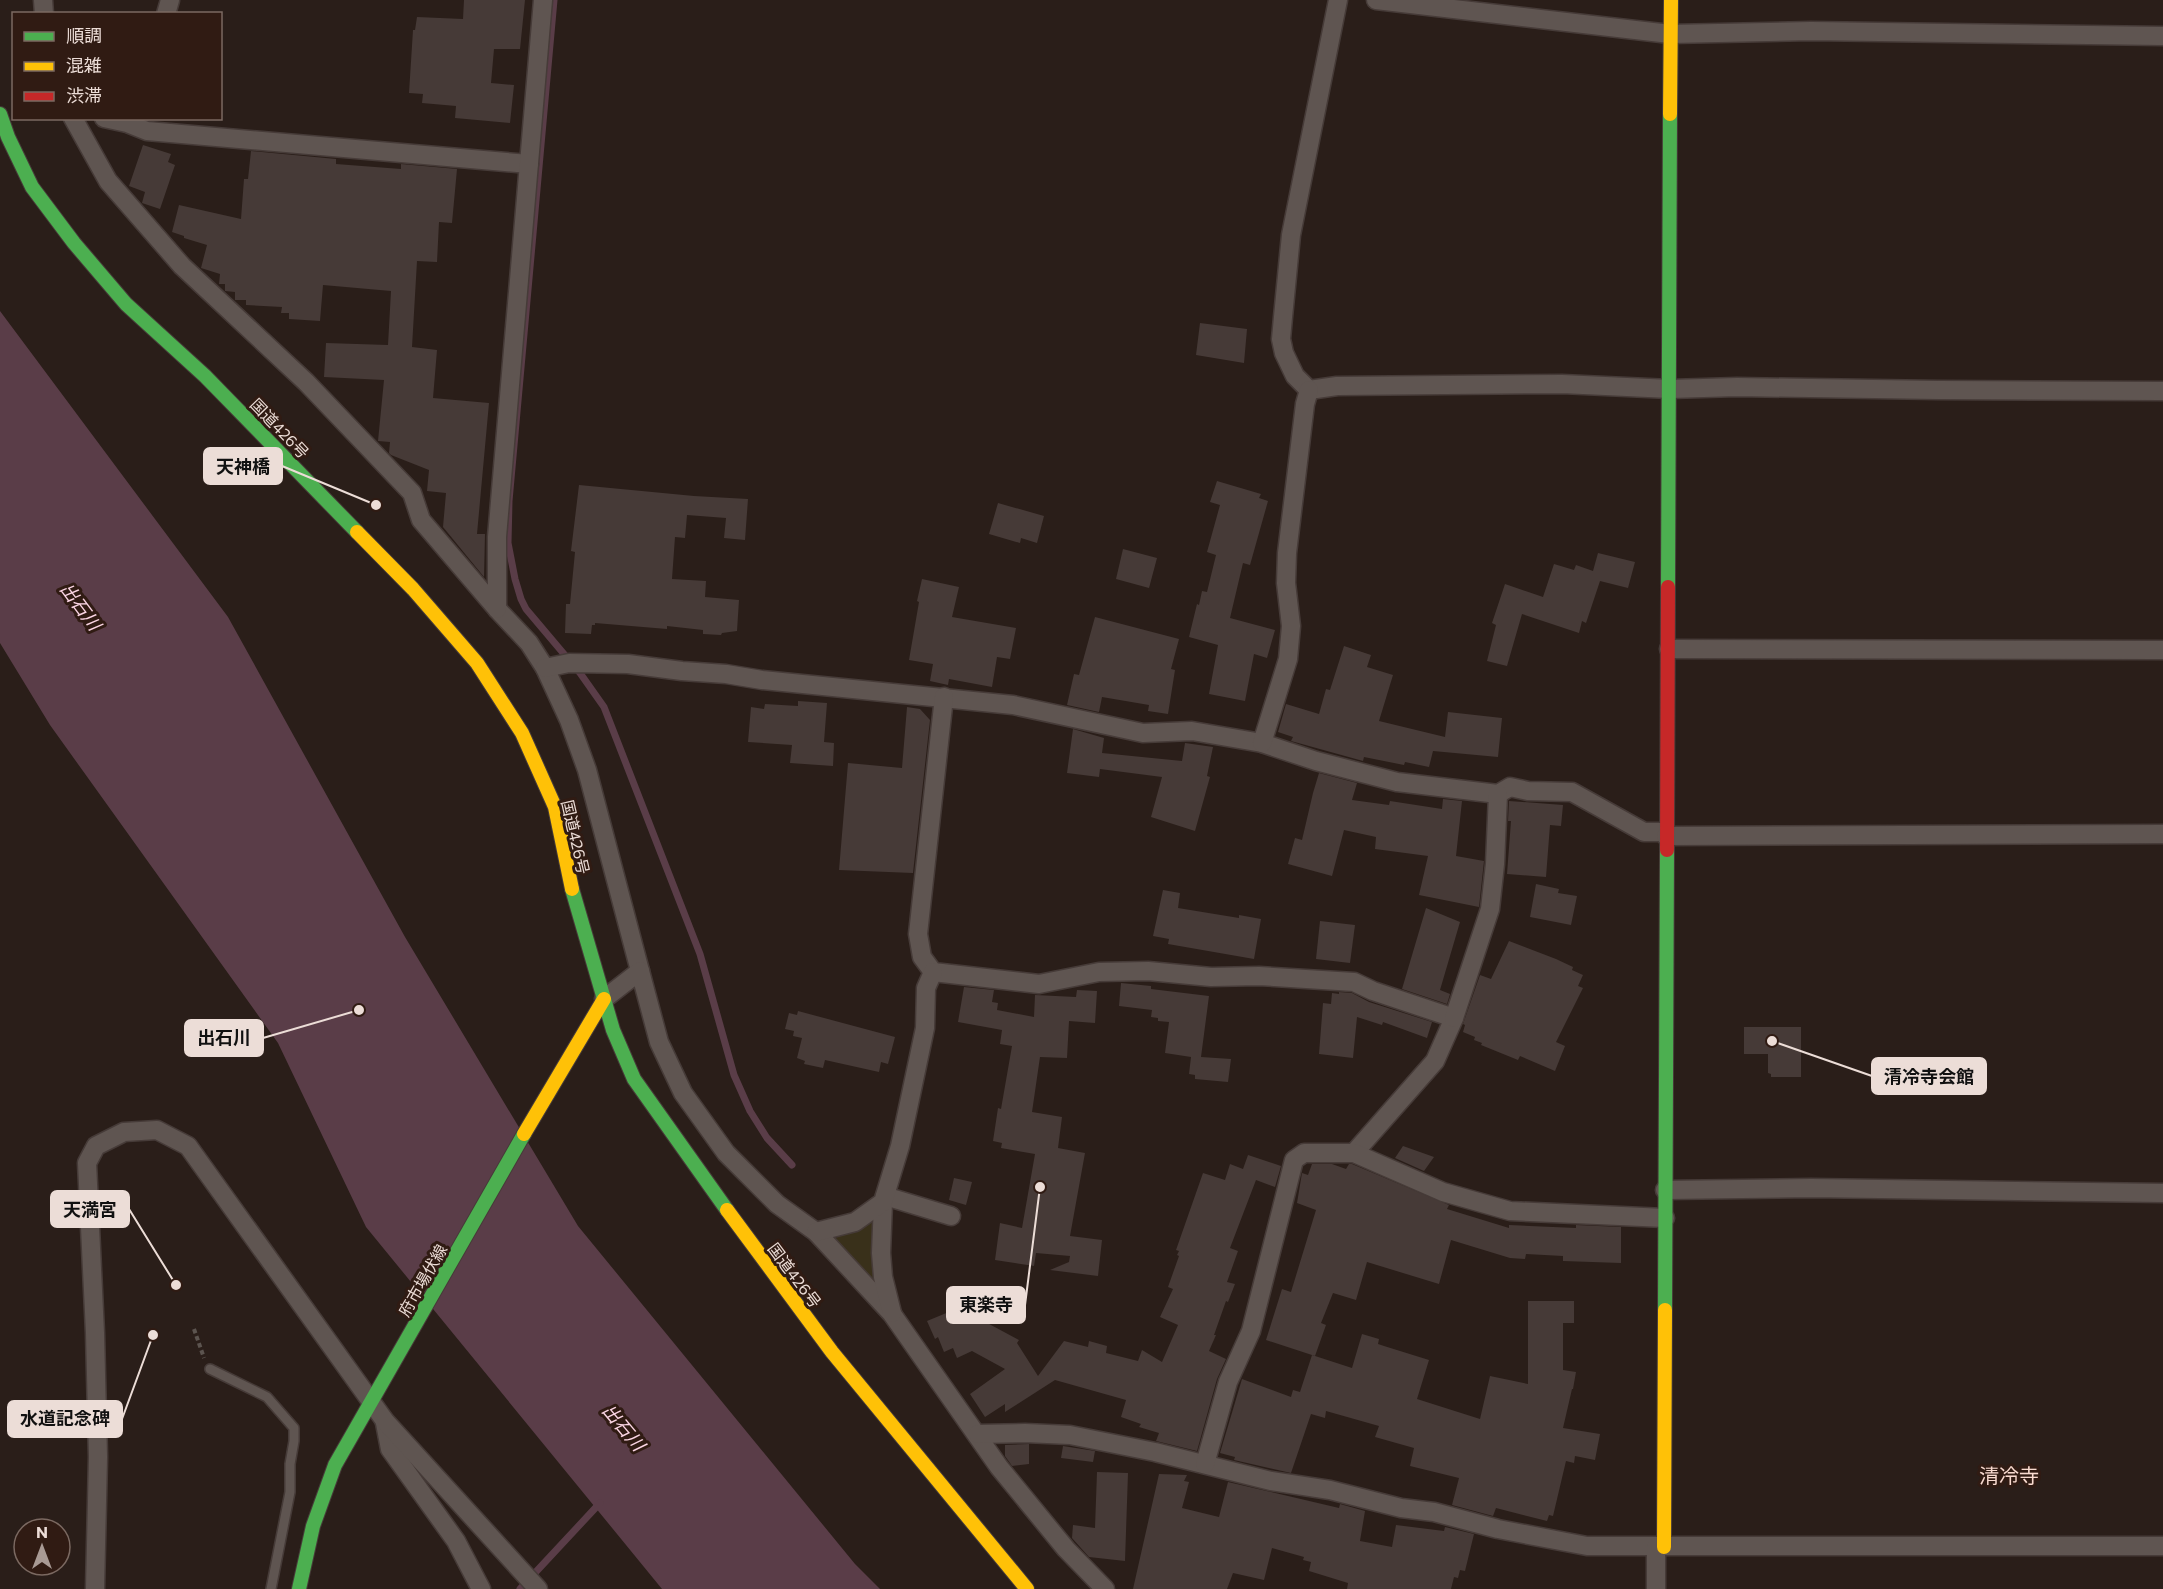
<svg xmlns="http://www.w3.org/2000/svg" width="2163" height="1589" font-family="Commissioner,'Noto Sans JP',sans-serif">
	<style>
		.green { fill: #39301a }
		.water { fill: #5a3d48 }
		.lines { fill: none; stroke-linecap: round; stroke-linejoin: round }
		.stream { stroke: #5a3d48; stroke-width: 7 }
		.building { fill: #463a37 }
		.lane-casing { stroke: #463b38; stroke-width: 12 }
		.street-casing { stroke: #463b38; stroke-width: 21 }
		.fast-casing { stroke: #463b38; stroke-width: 16 }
		.slow-casing { stroke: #463b38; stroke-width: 16 }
		.jam-casing { stroke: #463b38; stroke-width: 16 }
		.path { stroke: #5c544f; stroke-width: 4; stroke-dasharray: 4.5 3; stroke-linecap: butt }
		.lane { stroke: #5f5551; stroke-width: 9 }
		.street { stroke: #5f5551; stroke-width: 18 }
		.fast { stroke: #4caf50; stroke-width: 14 }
		.slow { stroke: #ffc107; stroke-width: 14 }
		.jam { stroke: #c62828; stroke-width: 14 }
		.labels { text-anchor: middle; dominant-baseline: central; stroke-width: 6; stroke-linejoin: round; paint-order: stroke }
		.street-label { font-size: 16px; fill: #ecddd7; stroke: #301b13 }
		.water-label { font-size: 18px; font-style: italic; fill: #fcd6e5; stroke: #301b13 }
		.quarter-label { font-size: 20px; fill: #f9dbd0; stroke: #301b13 }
		.leader { fill: none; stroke: #ecddd7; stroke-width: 2 }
		.callout-dot { fill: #ecddd7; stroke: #301b13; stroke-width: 2 }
		.callout { fill: #ecddd7; stroke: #ecddd7; stroke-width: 2 }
		.callout-label { font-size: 18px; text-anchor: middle; font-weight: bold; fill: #111 }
	</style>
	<rect width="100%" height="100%" fill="#2a1e19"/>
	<path class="green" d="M875,1219L879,1287L835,1239L838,1236L855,1230Z"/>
	<path class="water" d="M0,311L228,617L405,937L578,1226L855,1564L880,1589H662L366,1227L278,1043L50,725L0,643Z"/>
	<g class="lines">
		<g class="stream">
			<path d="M554,0L509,501L508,543L515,579L521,599L526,609L580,673L604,707L700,954L734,1075L750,1111L767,1138L792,1165"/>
			<path d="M520,1589L600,1503"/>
		</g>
	</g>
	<g class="building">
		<path d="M464,0H525L520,49H494L491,83L514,85L510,123L455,118L456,106L422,103L423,94L409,93L413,30H415L417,17L463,19Z"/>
		<path d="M143,145L171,154L168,162L175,165L160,209L142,203L145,192L129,186Z"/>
		<path d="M251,151L336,159V164L401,169V164L457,169L452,223L439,222L437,262L417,261L412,347L437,350L433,398L489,403L477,534H485L484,577L443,527L446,493L427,491L429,470L391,455L389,453L390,442L378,441L384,380L324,377L326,343L388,345L391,291L323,285L320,321L289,319V313H281L282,307L246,305V300H235V292L225,291V284H219L220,274L201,268L207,245L184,238V236L172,232L179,205L241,219L244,179H248Z"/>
		<path d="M1200,323L1247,329L1244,363L1196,355Z"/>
		<path d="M1217,481L1261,494L1259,498L1268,501L1250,565L1243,563L1230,618L1275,630L1267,658L1254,654L1245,701L1209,694L1218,645L1189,637L1197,604L1199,605L1202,591L1207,592L1216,555L1207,552L1220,505L1210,502Z"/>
		<path d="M579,485L694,496L748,499L745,540L724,538L726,518L687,515L685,538L675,537L672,579L706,581L705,597L739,600L737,631L722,633L721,635L703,634V630L667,626V629L595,623V625H592L591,634L565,633L566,604H570L575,552L571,551Z"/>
		<path d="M998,503L1044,516L1037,543L1021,538L1020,543L989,534Z"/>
		<path d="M1123,549L1157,558L1149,588L1116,579Z"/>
		<path d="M1598,553L1635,562L1628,588L1600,581L1586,623L1582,621L1579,633L1522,614L1507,666L1487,661L1496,625L1492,623L1505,584L1543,597L1554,564L1574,570L1576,565L1593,571Z"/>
		<path d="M922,579L959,587L952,617L1016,628L1010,659L997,657L992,687L949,679L948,685L930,681L933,664L909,660L919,602L917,601Z"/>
		<path d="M1095,617L1179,639L1171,669L1175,670L1168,714L1148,711L1149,705L1102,697L1099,712L1067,705L1074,674L1079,675Z"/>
		<path d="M1344,646L1371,655L1367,667L1393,675L1379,721L1445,737L1448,712L1502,718L1498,757L1433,751L1429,767L1405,762L1404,765L1364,757L1363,761L1291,741L1293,737L1278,732L1286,704L1319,714L1326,689L1330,690Z"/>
		<path d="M798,701L827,703L824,742L834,743L833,766L790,763L792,745L748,742L751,707L764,709L765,704L798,706Z"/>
		<path d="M907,707L920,709L930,720L913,873L839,870L848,763L902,768Z"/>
		<path d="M1073,729L1104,738L1102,753L1182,761L1185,743L1213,747L1207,776L1210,777L1195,831L1151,817L1162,777L1100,769L1099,777L1067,773Z"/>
		<path d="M1319,773L1357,783L1352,800L1389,805L1390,801L1442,809L1443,799L1462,801L1456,856L1484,861L1479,907L1419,895L1428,856L1375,849L1376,837L1344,830L1332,876L1288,864L1295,838L1302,840L1313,793Z"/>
		<path d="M1509,801L1563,805L1561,826L1550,825L1546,877L1507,874L1511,821H1508Z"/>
		<path d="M1536,884L1559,889L1558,893L1577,896L1571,925L1530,917Z"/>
		<path d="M1163,890L1180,893L1178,908L1239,918V915L1261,919L1254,959L1168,944L1169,939L1153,936Z"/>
		<path d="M1426,908L1460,922L1440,990L1450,994L1447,1004L1402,989Z"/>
		<path d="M1320,921L1355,925L1350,963L1316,959Z"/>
		<path d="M1509,941L1556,959L1573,967L1572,970L1583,975L1578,986L1583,988L1556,1042L1565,1046L1555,1071L1520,1056L1518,1060L1481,1045L1482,1043L1474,1040L1475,1037L1463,1032L1465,1025L1463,1024L1480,975L1491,979Z"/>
		<path d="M1121,983L1151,986V989L1209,996L1201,1057L1231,1059L1228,1082L1195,1079V1075L1189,1074L1191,1057L1165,1053L1169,1022L1158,1021V1018L1151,1017L1152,1010L1119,1006Z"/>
		<path d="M964,987L994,990L992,1002L998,1003L997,1010L1034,1017L1035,995L1076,997L1077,990L1097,991L1095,1023L1069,1021L1067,1058L1040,1057L1032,1112L1062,1117L1058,1148L1085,1153L1070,1236L1102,1240L1098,1276L1050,1270L1069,1262L1070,1256L1036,1253L1034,1266L995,1260L1000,1223L1022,1228L1035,1154L1001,1148L1002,1143L993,1141L998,1108L1001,1109L1012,1046L1000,1044L1002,1030L958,1022Z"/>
		<path d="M1339,992L1352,993L1369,1002L1432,1022L1427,1038L1383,1022L1382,1025L1357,1017L1353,1058L1319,1054L1323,1003L1331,1004L1332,993L1339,994Z"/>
		<path d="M798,1011L895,1037L888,1064L881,1062L879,1072L825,1060L823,1068L804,1064L805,1061L797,1058L802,1038L793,1036L794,1031L785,1029L789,1013L797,1015Z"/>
		<path d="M1744,1027H1801V1077H1771V1074L1768,1073V1054H1744Z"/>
		<path d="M1403,1146L1434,1157L1424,1171L1395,1158Z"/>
		<path d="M1248,1155L1281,1166L1275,1187L1256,1180L1230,1248L1238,1251L1227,1282L1235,1284L1228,1302L1226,1301L1214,1335H1216L1209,1351L1226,1359L1217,1379L1197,1451L1156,1441L1159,1433L1139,1427L1141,1424L1121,1417L1126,1400L1055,1380L1005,1412V1404L985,1417L970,1394L1005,1369L972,1351L957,1358L953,1348L944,1352L938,1337L935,1339L927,1321L1002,1290L1008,1305L978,1318L1019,1340L1017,1343L1038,1376L1064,1341L1088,1347L1089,1341L1107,1346L1106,1353L1138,1361L1142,1350L1162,1362L1178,1325L1160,1317L1173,1289L1168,1287L1179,1256L1177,1255L1179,1251L1176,1250L1203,1173L1225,1180L1230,1164L1243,1169Z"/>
		<path d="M1312,1164H1332L1346,1169L1349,1164H1352L1449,1205L1447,1209L1509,1228V1225L1576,1228V1225L1621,1227V1263L1563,1261V1256L1526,1254L1525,1259L1510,1258L1451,1240L1439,1284L1367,1262L1356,1300L1333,1293L1321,1323L1326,1325L1315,1356L1266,1340L1282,1289L1291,1292L1316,1210L1297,1203L1302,1173L1308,1175Z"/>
		<path d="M954,1178L972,1182L966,1205L949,1200Z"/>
		<path d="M1528,1301H1574V1323H1563V1370L1576,1372L1573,1389H1572L1563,1428L1600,1434L1595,1460L1575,1456L1574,1463L1566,1461L1553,1516L1549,1515L1547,1521L1496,1508L1493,1516L1452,1505L1459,1478L1410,1466L1414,1448L1375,1437L1379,1426L1326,1411L1325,1418L1311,1414L1291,1473L1234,1460L1235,1457L1220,1453L1242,1379L1291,1397L1293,1390L1300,1392L1312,1355L1352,1368L1362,1334L1379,1339L1378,1344L1384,1346L1429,1360L1417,1399L1480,1419L1490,1376L1528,1384Z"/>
		<path d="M1029,1444V1464L1012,1466L1005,1456V1445Z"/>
		<path d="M1063,1446L1095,1451L1093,1462L1061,1458Z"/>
		<path d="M1097,1472L1128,1473L1125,1561L1089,1557L1072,1538L1073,1525L1095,1528Z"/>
		<path d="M1159,1474L1187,1475L1184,1481L1189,1482L1182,1508L1219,1517L1228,1482L1339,1508L1340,1504L1365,1511L1360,1541L1392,1547L1396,1525L1444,1531L1445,1527L1474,1534L1465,1571L1460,1570L1458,1578L1454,1577L1451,1589H1347L1348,1583L1309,1571L1311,1562L1303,1560L1304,1557L1272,1548L1264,1580L1233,1573L1227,1589H1133Z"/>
	</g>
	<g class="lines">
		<g class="lane-casing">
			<path id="lane" d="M210,1369L267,1397L294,1428V1441L290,1464V1492L271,1589"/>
		</g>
		<g class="street-casing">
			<g id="street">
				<path d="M43,0L44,14"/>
				<path d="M1376,0L1670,34L1811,31L2163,36"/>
				<path d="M166,14L170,0"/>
				<path d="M73,118L108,181L182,266L306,382L412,493L421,520L497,609L529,643L545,668L569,720L587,770L640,971"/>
				<path d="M104,118L127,123L147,131L529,164"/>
				<path d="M1309,390L1337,386L1562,384L1670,389L1737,387L1938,390L2163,391"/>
				<path d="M1309,390L1295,376L1284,353L1281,339L1283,317L1291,235L1338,0"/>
				<path d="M497,609V537L543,0"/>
				<path d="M1669,649L2163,650"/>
				<path d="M545,668L569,663L628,664L682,671L726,674L762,680L1013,705L1143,733L1192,731L1262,743L1316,761L1397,782L1498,794L1510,787L1528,791L1572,792L1644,832H1666"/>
				<path d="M944,697L918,934L922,957L933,972L1039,984L1099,972L1148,971L1211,977L1259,976L1354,982L1373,991L1454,1018L1435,1061L1354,1153"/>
				<path d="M1262,743L1288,659L1291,626L1286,583L1287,553L1305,404L1309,390"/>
				<path d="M1666,836L2163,834"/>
				<path d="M604,999L640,971L659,1042L683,1093L726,1153L777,1204L816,1232L892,1314L999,1467L1066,1549L1105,1589"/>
				<path d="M1454,1018L1490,909L1495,864L1498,794"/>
				<path d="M1665,1190L1811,1188L2163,1193"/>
				<path d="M885,1196L951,1216"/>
				<path d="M883,1202L881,1253L883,1277L892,1313"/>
				<path d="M816,1232L855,1222L883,1202L900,1146L925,1028L926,988L933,972"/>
				<path d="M385,1423L390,1449L456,1541L481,1589"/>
				<path d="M978,1434L1025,1433L1070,1435L1155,1452L1271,1481L1330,1490L1401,1508L1434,1512L1498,1529L1587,1546H2163"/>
				<path d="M1205,1464L1228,1382L1251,1331L1294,1160L1304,1153H1354L1443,1192L1510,1211L1665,1218"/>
				<path d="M1656,1547V1589"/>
				<path d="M95,1589L98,1457L95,1333L87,1163L96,1146L124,1132L157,1130L188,1146L385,1421L538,1589"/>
			</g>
		</g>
		<g class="fast-casing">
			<g id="fast">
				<path d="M0,114L8,137L32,187L74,243L126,304L205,376L357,532"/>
				<path d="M1668,587L1670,114"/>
				<path d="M572,889L613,1030L634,1079L727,1210"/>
				<path d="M1665,1310L1667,850"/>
				<path d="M299,1589L313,1526L335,1465L524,1134"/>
			</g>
		</g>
		<g class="slow-casing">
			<g id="slow">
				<path d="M1670,114L1671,0"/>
				<path d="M357,532L413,589L477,663L522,733L555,807L572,889"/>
				<path d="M524,1134L604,999"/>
				<path d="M727,1210L832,1352L1027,1589"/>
				<path d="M1664,1547L1665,1310"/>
			</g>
		</g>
		<g class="jam-casing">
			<path id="jam" d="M1667,850L1668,587"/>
		</g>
		<path class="path" d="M194,1329L204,1358"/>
		<use href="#lane" class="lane"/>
		<use href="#street" class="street"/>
		<use href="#fast" class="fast"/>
		<use href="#slow" class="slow"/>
		<use href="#jam" class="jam"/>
	</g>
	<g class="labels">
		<g class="street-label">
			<text transform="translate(280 428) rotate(46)">国道426号</text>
			<text transform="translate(576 837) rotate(77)">国道426号</text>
			<text transform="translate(795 1275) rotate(53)">国道426号</text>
			<text transform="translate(422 1280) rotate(-60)">府市場伏線</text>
		</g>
		<g class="water-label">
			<text transform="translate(81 606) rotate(53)">出石川</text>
			<text transform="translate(624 1427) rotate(50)">出石川</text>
		</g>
		<g class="quarter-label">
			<text x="2009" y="1475">清冷寺</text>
		</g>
	</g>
	<path class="leader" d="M376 505L282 466M359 1010L263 1038M1772 1041L1872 1076M176 1285L129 1209M1040 1187L1025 1305M153 1335L122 1419"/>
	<g class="callout-dot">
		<circle cx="376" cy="505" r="6"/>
		<circle cx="359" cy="1010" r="6"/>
		<circle cx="1772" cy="1041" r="6"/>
		<circle cx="176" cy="1285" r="6"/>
		<circle cx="1040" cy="1187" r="6"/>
		<circle cx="153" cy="1335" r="6"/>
	</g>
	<g class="callout">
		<rect x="204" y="448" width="78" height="36" rx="6"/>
		<rect x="185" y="1020" width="78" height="36" rx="6"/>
		<rect x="1872" y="1058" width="114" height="36" rx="6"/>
		<rect x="51" y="1191" width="78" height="36" rx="6"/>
		<rect x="947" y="1287" width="78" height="36" rx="6"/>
		<rect x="8" y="1401" width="114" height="36" rx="6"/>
	</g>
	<g class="callout-label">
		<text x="243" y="473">天神橋</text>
		<text x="224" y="1044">出石川</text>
		<text x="1929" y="1083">清冷寺会館</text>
		<text x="90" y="1216">天満宮</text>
		<text x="986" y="1311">東楽寺</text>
		<text x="65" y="1425">水道記念碑</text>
	</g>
	<rect x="12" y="12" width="210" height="108" fill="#301b13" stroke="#7b6961" stroke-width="1.5"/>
	<rect x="24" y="32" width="30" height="9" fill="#4caf50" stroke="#7b6961" stroke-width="1.5"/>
	<text x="66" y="42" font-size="18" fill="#ecddd7">順調</text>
	<rect x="24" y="62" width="30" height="9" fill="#ffc107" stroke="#7b6961" stroke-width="1.5"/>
	<text x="66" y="72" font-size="18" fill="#ecddd7">混雑</text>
	<rect x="24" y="92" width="30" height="9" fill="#c62828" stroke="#7b6961" stroke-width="1.5"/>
	<text x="66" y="102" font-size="18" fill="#ecddd7">渋滞</text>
	<g transform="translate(42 1547)"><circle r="28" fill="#301b13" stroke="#7b6961" stroke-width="1.5"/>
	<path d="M0-4.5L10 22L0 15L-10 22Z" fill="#a89a94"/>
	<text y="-9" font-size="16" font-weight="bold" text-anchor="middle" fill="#ecddd7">N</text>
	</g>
</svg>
